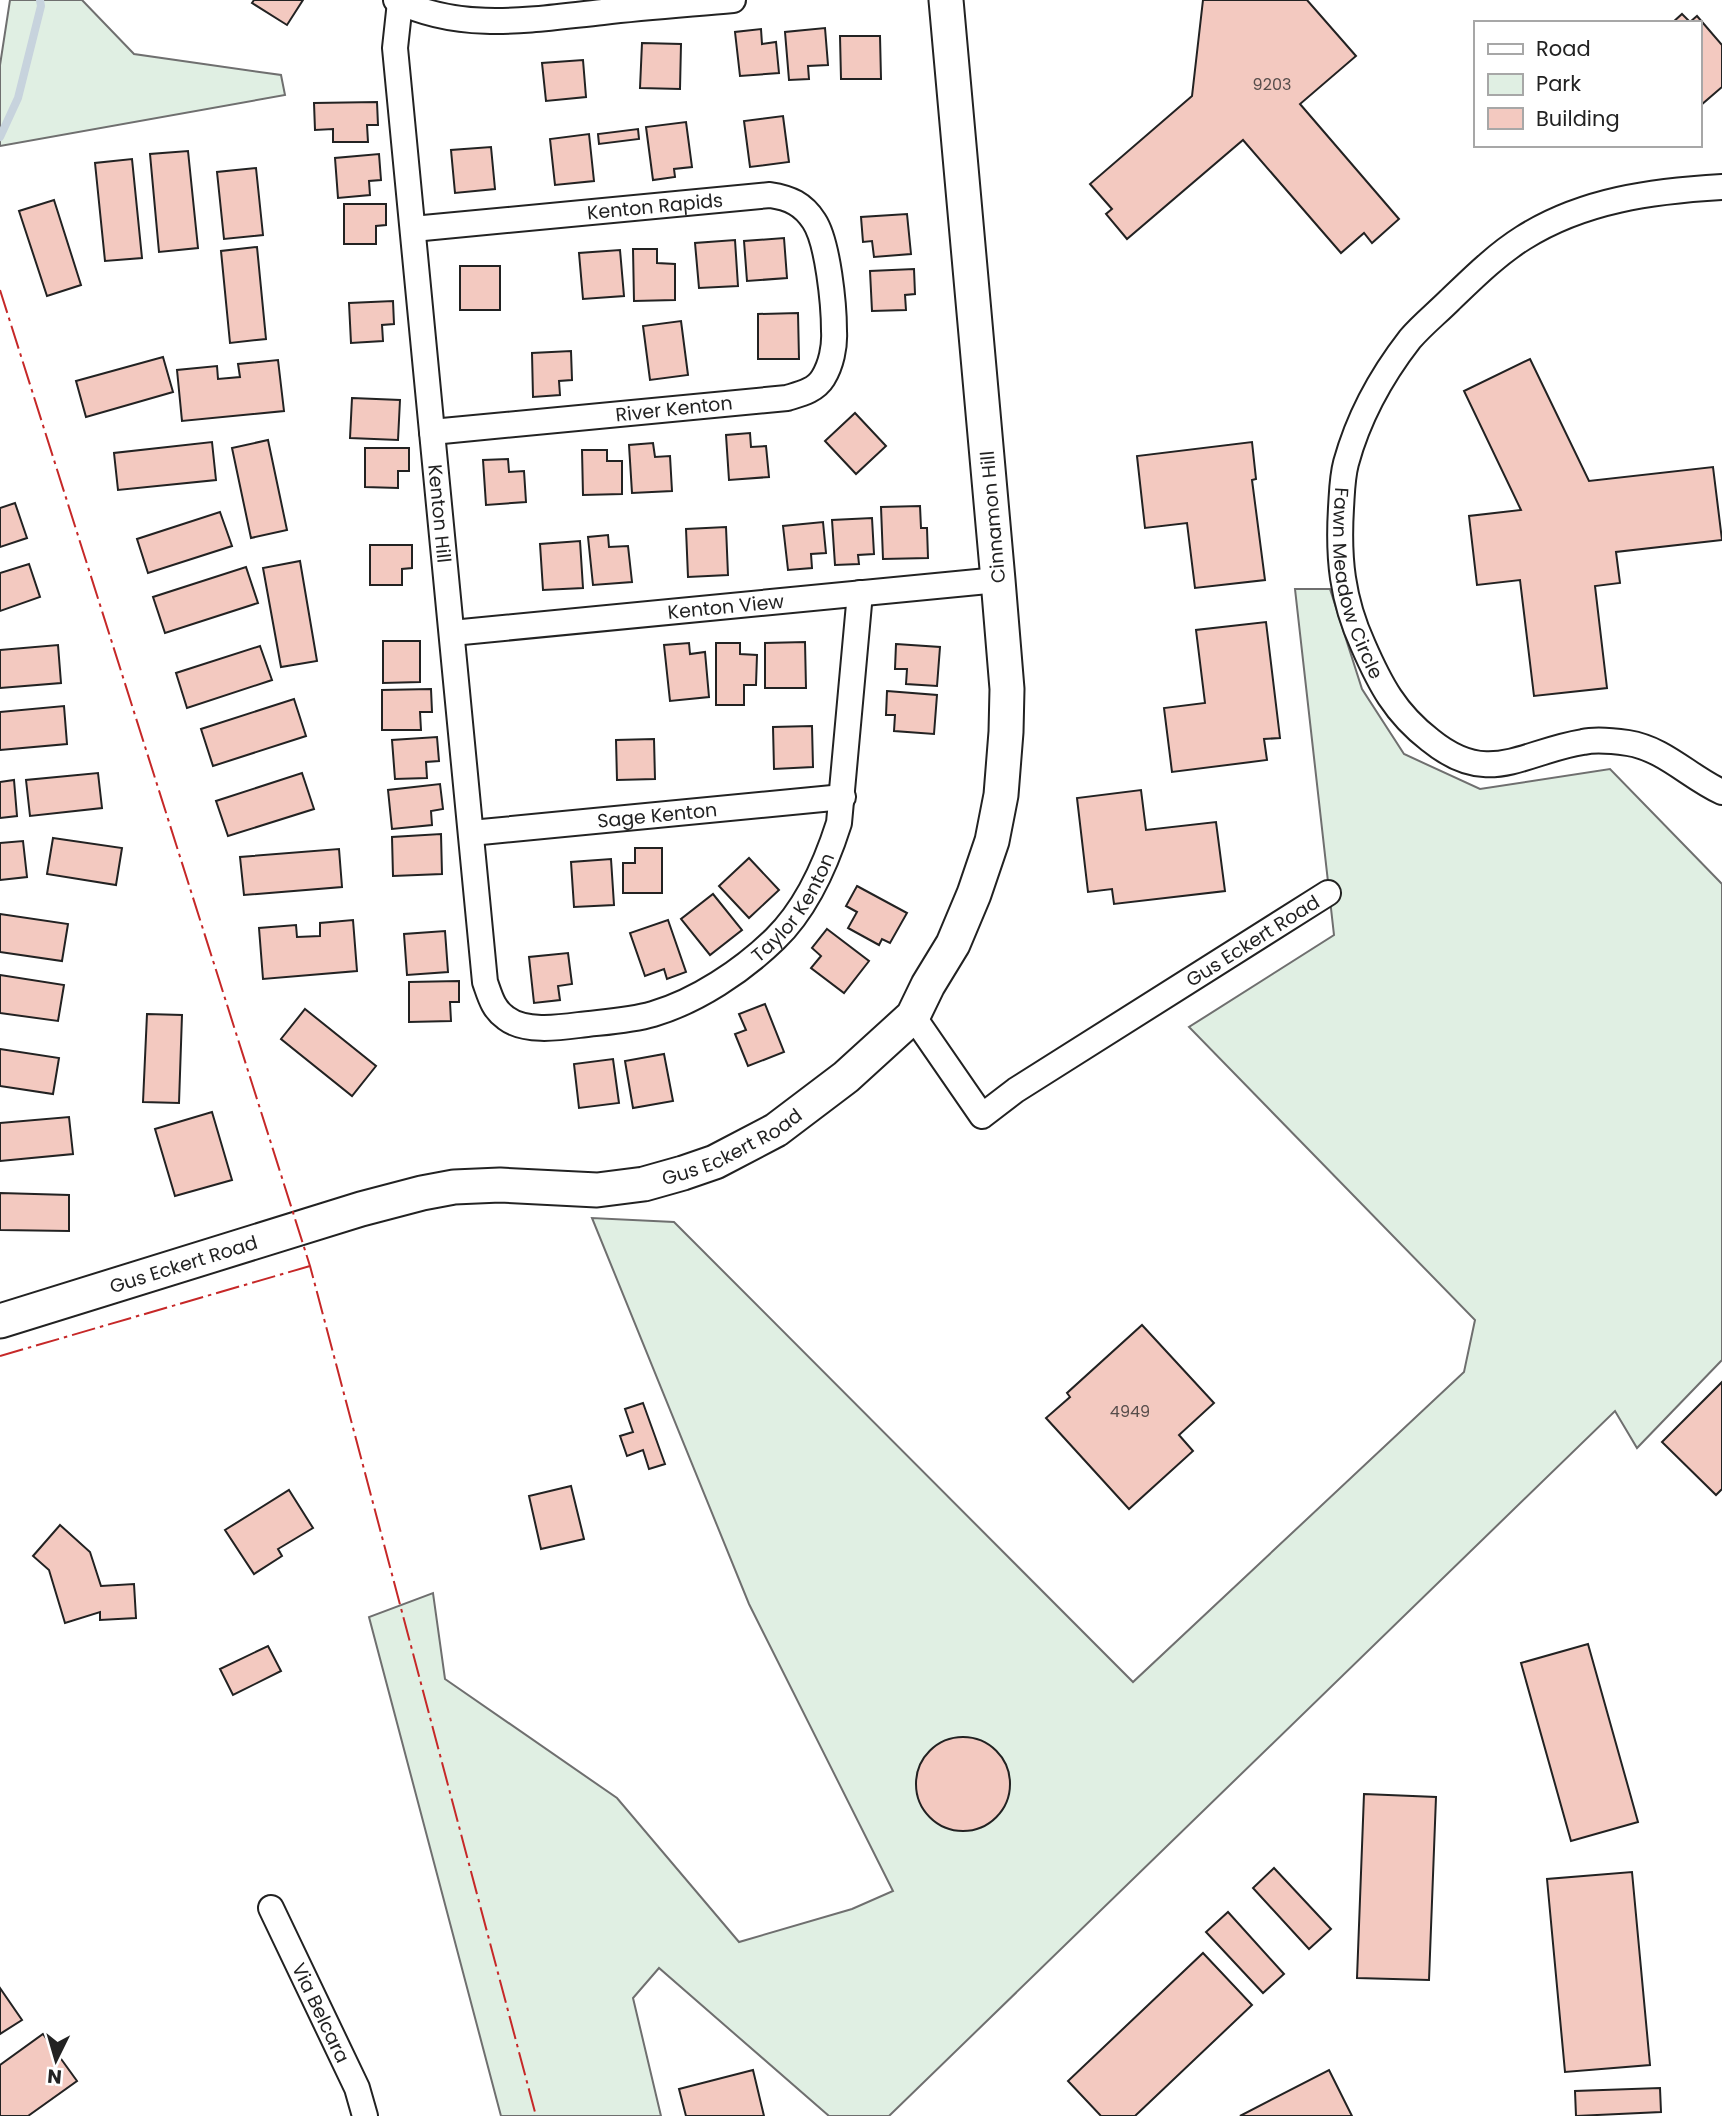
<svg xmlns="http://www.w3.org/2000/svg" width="1722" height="2116" font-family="Poppins,sans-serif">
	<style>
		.green { fill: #e0efe3; stroke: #6f6f6f; stroke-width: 2 }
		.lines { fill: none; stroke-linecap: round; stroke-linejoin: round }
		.stream { stroke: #c7d3dd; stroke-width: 8 }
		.building { fill: #f3c9c0; stroke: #222; stroke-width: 2 }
		.street-casing { stroke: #222; stroke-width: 28 }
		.secondary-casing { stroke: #222; stroke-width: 37 }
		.street { stroke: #fff; stroke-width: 24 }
		.secondary { stroke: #fff; stroke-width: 33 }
		.power { stroke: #c62828; stroke-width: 2; stroke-dasharray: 24 5 3.5 5; stroke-linecap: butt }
		.labels { text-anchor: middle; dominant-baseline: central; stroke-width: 5; stroke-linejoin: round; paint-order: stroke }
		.number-label { font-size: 16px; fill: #564c4a }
		.street-label { font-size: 19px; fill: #222; stroke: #fff }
	</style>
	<rect width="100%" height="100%" fill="#fff"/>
	<g class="green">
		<path d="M10,0H82L134,54L281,75L285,95L0,146V65Z"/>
		<path d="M1295,589H1330L1362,689L1404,754L1480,789L1610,769L1722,884V1360L1637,1448L1615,1411L889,2116H829L659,1968L633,1998L661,2116H501L369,1617L433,1593L445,1679L617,1798L739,1942L852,1909L893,1891L749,1604L592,1218L674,1222L1133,1682L1464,1372L1475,1320L1189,1027L1334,935Z"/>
	</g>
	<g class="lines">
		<path class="stream" d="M0,137L18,98L41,6L40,0"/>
	</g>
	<g class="building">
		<path d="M254,0H303L287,25L252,3Z"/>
		<path d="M1203,0H1307L1356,56L1300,104L1399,219L1372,243L1364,233L1341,253L1243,140L1127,239L1106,214L1112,209L1090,184L1192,96Z"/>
		<path d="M1682,14L1690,22L1697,16L1722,45V87L1701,105L1699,23H1672Z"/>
		<path d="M825,28L828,65L808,66L809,79L789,80L785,32Z"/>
		<path d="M761,29L762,44L776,42L779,73L740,76L735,32Z"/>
		<path d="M840,36H880L881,79H841Z"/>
		<path d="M642,43L681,44L680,89L640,88Z"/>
		<path d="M583,60L586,97L546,101L542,63Z"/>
		<path d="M377,102L378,125H367L368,142H333V129L315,130L314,103Z"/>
		<path d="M783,116L789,162L750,167L744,121Z"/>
		<path d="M686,122L692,167L674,169L675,177L653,180L646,127Z"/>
		<path d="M638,129L639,139L599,144L598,134Z"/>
		<path d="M589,134L594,181L555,185L550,139Z"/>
		<path d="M491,147L495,189L455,193L451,150Z"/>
		<path d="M188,151L198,248L159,252L150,154Z"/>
		<path d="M379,154L381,180L369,181L370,195L338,198L335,158Z"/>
		<path d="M132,159L142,258L105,261L95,163Z"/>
		<path d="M256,168L263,235L224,239L217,172Z"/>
		<path d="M54,200L81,285L47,296L19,211Z"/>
		<path d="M344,204H386V225L376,226V244H344Z"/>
		<path d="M907,214L911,254L874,257L872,241L863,242L861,217Z"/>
		<path d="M784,238L787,278L747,281L744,241Z"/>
		<path d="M735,240L738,286L699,288L695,243Z"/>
		<path d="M257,247L266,339L230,343L221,251Z"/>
		<path d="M633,249H657V263L675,264V300L634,301Z"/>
		<path d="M620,250L624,296L583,299L579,253Z"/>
		<rect x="460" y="266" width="40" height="44"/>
		<path d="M914,269L915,294L905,295L906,310L872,311L870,271Z"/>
		<path d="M393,301L394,324L382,325L383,341L351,343L349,303Z"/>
		<path d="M798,313L799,359H758V314Z"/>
		<path d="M681,321L688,375L650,380L643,326Z"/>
		<path d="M571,351L572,380L559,381L560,395L533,397L532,353Z"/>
		<path d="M163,357L173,392L86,417L76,381Z"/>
		<path d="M1530,359L1589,481L1713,467L1722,540L1616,552L1620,583L1595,586L1607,688L1534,696L1520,580L1477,585L1469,516L1521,510L1464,391Z"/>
		<path d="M278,360L284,411L182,421L177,370L217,366L218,379L240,377L238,364Z"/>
		<path d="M352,398L400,400L398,440L350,438Z"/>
		<path d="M855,413L886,446L856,474L825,441Z"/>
		<path d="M750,433L751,447L766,446L769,477L729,480L726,435Z"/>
		<path d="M268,440L287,530L251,538L232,448Z"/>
		<path d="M212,442L216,480L118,490L114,453Z"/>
		<path d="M1252,442L1256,479L1252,480L1265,580L1195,588L1187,523L1145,528L1137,456Z"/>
		<path d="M653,443L655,457L670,456L672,491L632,493L629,445Z"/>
		<path d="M365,448H409V471H398V488L365,487Z"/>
		<path d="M582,450H607V461H622V494L583,495Z"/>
		<path d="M508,459L509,472L524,471L526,502L486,505L483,460Z"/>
		<path d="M15,503L27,538L0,547V508Z"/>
		<path d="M920,506L921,528H927L928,558L883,559L881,507Z"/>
		<path d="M220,512L232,546L148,573L137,539Z"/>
		<path d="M872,518L874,554L858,555L859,564L835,565L832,520Z"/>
		<path d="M823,522L826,553L811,554L812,568L788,570L783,526Z"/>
		<path d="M726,527L728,575L688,577L686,529Z"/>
		<path d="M608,535L609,547L628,546L632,582L593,585L588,537Z"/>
		<path d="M580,541L583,588L543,590L540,544Z"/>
		<path d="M370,545H412V568L402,569V585H370Z"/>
		<path d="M300,561L317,661L281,667L263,568Z"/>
		<path d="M29,564L40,597L0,611V573Z"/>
		<path d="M246,567L258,603L165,633L153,597Z"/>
		<path d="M1266,622L1280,738L1264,739L1267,760L1172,772L1164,708L1205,703L1196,630Z"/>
		<path d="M383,641H420V682L383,683Z"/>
		<path d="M805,642L806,688H765V643Z"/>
		<path d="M689,643L690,654L705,652L709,697L670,701L664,645Z"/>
		<path d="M716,643H740V654L757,655L756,685H744V705H716Z"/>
		<path d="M896,644L940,647L937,686L906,684L907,669H895Z"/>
		<path d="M58,645L61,683L0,688V650Z"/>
		<path d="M260,646L272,680L187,708L176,673Z"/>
		<path d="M431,689L432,712H420L421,730H382V690Z"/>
		<path d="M887,691L937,695L934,734L894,731L895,715H886Z"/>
		<path d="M294,699L306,736L213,766L201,729Z"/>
		<path d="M64,706L67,744L0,750V712Z"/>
		<path d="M812,726L813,767L774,769L773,727Z"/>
		<path d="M437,737L439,761L426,762L427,778L395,779L392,740Z"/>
		<path d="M654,739L655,779L617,780L616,740Z"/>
		<path d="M98,773L102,808L30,816L26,780Z"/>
		<path d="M302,773L314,809L228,836L216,801Z"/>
		<path d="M14,780L17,816L0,818V782Z"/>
		<path d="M440,784L443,809L431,811L432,825L392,829L388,790Z"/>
		<path d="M1141,790L1146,830L1216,822L1225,891L1114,904L1112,889L1088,892L1077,798Z"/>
		<path d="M441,834L442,874L393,876L392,837Z"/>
		<path d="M53,838L122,848L116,885L47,874Z"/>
		<path d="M23,841L27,877L0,880V843Z"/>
		<path d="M635,848H662V893H623V863H635Z"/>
		<path d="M339,849L342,887L244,895L240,857Z"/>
		<path d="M749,858L779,890L749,918L719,886Z"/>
		<path d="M611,859L614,905L574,907L571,862Z"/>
		<path d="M857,886L907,913L890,943L882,939L879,945L848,928L857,912L846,906Z"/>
		<path d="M713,894L742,930L710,955L681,919Z"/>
		<path d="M0,914L68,924L62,961L0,952Z"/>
		<path d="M353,920L357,971L263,979L259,928L296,925L297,937L320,936V923Z"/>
		<path d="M668,920L686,972L667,979L664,969L645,976L630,933Z"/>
		<path d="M827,929L869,961L844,993L811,968L821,956L812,948Z"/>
		<path d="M445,931L448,972L407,975L404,934Z"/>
		<path d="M568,953L572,984L558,986L560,1000L534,1003L529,957Z"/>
		<path d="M0,975L64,985L58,1021L0,1013Z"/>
		<path d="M459,981V1002H450L451,1021L409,1022V982Z"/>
		<path d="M765,1004L784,1052L748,1066L735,1034L746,1030L739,1014Z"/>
		<path d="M305,1009L376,1066L352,1096L281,1039Z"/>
		<path d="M147,1014L182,1015L179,1103L143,1102Z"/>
		<path d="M0,1049L59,1058L53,1094L0,1086Z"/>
		<path d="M664,1054L673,1101L633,1108L625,1061Z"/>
		<path d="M613,1059L619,1103L579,1108L574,1064Z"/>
		<path d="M212,1112L232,1180L175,1196L155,1129Z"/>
		<path d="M69,1117L73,1154L0,1161V1123Z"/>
		<path d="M0,1193L69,1195V1231L0,1230Z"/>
		<path d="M1142,1325L1214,1403L1179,1435L1193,1451L1129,1509L1046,1418L1070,1397L1067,1393Z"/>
		<path d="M1722,1382V1489L1716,1495L1662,1442Z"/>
		<path d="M643,1403L665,1464L649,1469L643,1450L627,1456L620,1436L633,1432L625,1409Z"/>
		<path d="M571,1486L584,1539L541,1549L529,1496Z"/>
		<path d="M289,1490L313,1528L278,1549L282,1556L254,1574L225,1530Z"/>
		<path d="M60,1525L90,1552L101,1586L134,1584L136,1618L100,1620V1612L65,1623L49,1570L33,1556Z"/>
		<path d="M1588,1644L1638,1822L1571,1841L1521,1663Z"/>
		<path d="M268,1646L281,1671L233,1695L220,1669Z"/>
		<circle cx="963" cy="1784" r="47"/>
		<path d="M1364,1794L1436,1797L1429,1980L1357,1978Z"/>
		<path d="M1274,1868L1331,1929L1309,1949L1253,1888Z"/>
		<path d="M1632,1872L1650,2065L1565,2072L1547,1879Z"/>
		<path d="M1228,1912L1284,1974L1263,1993L1206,1932Z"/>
		<path d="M1203,1953L1252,2005L1135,2116H1101L1068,2081Z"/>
		<path d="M0,1988L22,2020L0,2034Z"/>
		<path d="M43,2034L77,2081L28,2116H0V2065Z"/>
		<path d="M753,2070L764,2116H686L679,2089Z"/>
		<path d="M1329,2070L1352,2116H1240Z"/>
		<path d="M1660,2088L1661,2112L1576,2116L1575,2091Z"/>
	</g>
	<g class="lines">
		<g class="street-casing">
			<g id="street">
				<path d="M396,0C462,33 534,19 603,12C646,7 689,4 733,0"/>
				<path id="s1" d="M400,2L395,48L485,982C490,996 493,1009 506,1018C524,1032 557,1028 579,1025C603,1022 629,1021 653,1014C697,1001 742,971 775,939C807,908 826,864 839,823L860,593"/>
				<path id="s2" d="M1722,187C1653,191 1583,200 1523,238C1496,255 1473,278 1450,300C1437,313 1422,325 1410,339C1382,375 1358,419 1346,463C1342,478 1342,493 1341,508C1338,558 1342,599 1363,645C1380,684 1395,713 1430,740C1489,788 1521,752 1583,742C1596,739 1614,741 1628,743C1665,749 1689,777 1722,792"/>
				<path id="s3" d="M413,229L770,195C790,198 803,204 814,221C828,242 834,305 834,331C835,347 831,365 823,378C815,391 800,394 787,398L432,432"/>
				<path id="s4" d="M452,633L998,580"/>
				<path id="s5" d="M471,833L843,797"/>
				<path id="s6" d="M913,1016L982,1116L1016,1090L1328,893"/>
				<path id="s7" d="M271,1908L357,2088L365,2116"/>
			</g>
		</g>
		<g class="secondary-casing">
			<g id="secondary">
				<path id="s8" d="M0,1321L361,1209L422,1193L454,1187L500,1185L597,1190L644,1184L683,1173L715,1162L776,1130L846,1077L913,1016L928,985L953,944L974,894L992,841L1001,795L1006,732L1007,689L998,580L946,0"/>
			</g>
		</g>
		<use href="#street" class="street"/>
		<use href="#secondary" class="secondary"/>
		<g class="power">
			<path d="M0,290L310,1266L536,2116"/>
			<path d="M0,1356L310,1266"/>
		</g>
	</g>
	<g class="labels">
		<g class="number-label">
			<text x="1272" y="84">9203</text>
			<text x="1130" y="1411">4949</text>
		</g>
		<g class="street-label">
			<text stroke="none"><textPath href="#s3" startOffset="243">Kenton Rapids</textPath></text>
			<text transform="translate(674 409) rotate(-6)">River Kenton</text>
			<text stroke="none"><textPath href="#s1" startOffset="514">Kenton Hill</textPath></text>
			<text transform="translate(993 517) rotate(-95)">Cinnamon Hill</text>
			<text stroke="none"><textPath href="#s2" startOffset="623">Fawn Meadow Circle</textPath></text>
			<text stroke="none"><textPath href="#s4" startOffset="275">Kenton View</textPath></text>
			<text stroke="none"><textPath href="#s5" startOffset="187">Sage Kenton</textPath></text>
			<text stroke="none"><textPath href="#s1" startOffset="1358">Taylor Kenton</textPath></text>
			<text stroke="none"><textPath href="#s6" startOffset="444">Gus Eckert Road</textPath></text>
			<text stroke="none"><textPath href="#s8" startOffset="760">Gus Eckert Road</textPath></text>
			<text stroke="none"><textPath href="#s8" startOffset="192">Gus Eckert Road</textPath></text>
			<text stroke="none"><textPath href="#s7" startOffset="116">Via Belcara</textPath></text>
		</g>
	</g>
	<rect x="1474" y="21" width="228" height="126" fill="#ffffff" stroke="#a7a7a7" stroke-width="2"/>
	<rect x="1488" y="44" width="35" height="10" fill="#ffffff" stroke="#a7a7a7" stroke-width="2"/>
	<text x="1536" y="56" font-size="21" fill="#222222">Road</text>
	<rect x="1488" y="74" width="35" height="21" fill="#e0efe3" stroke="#a7a7a7" stroke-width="2"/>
	<text x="1536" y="91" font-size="21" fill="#222222">Park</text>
	<rect x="1488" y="108" width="35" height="21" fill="#f3c9c0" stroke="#a7a7a7" stroke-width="2"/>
	<text x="1536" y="126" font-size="21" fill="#222222">Building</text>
	<g transform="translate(56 2060) rotate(185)" stroke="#ffffff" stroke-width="5" paint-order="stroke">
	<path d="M0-5L12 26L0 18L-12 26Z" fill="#222222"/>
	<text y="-10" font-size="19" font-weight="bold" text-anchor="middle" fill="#222222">N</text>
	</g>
</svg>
